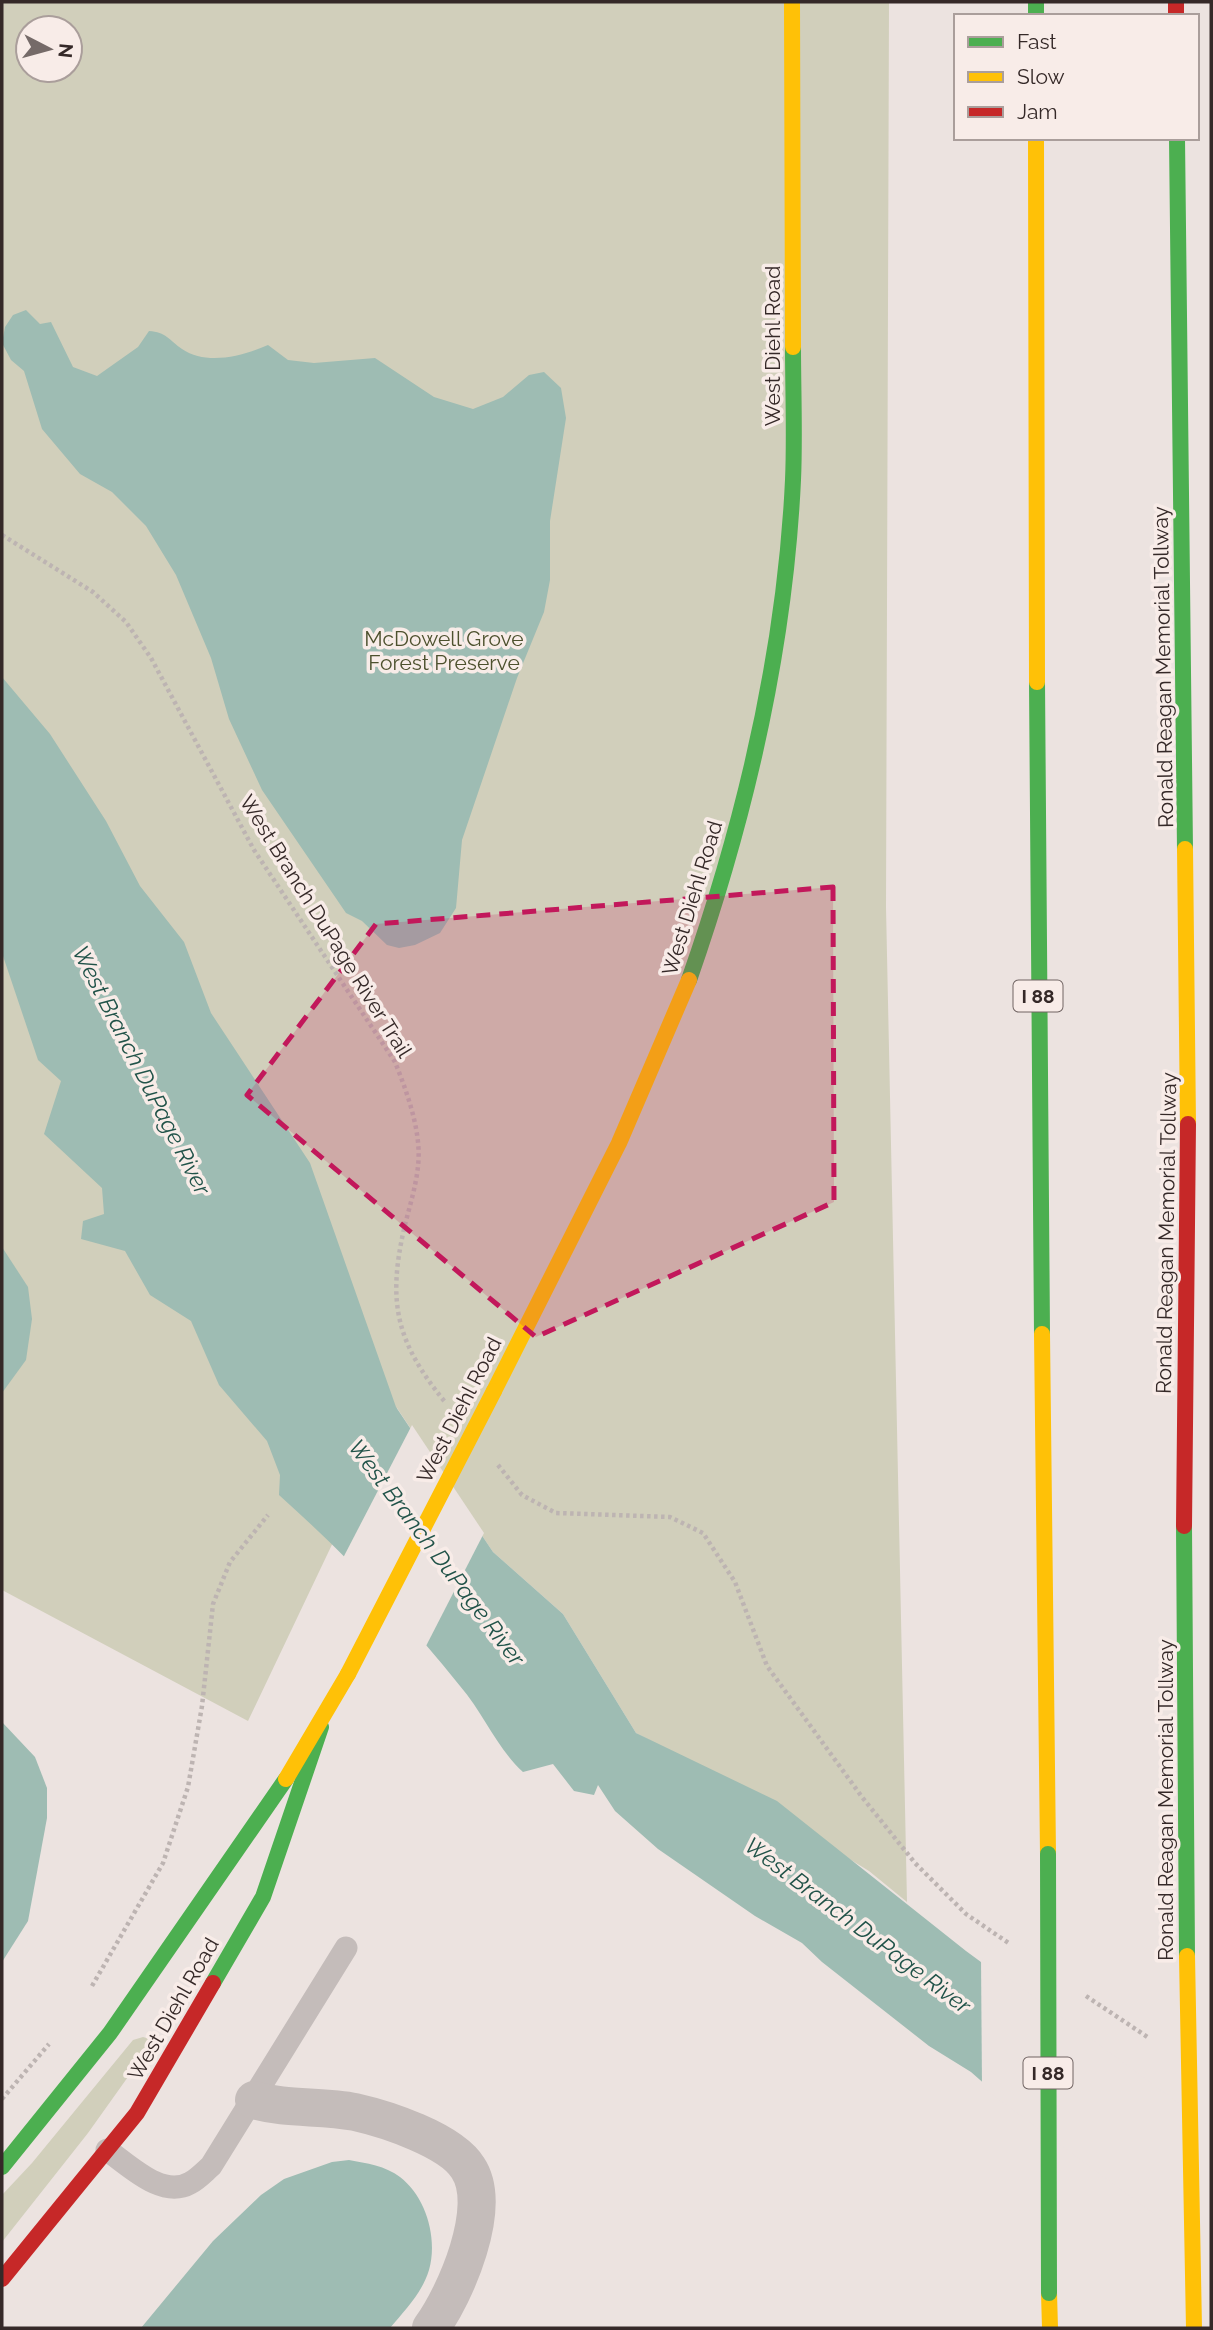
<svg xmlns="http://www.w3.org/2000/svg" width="1213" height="2330" font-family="Raleway,sans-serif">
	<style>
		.green { fill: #d1cfbb; fill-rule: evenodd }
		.water { fill: #9ebcb3 }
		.pier { fill: #ece3e0 }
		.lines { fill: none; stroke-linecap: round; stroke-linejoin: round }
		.path { stroke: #bdb4b2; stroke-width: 4.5; stroke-dasharray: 3.5 3.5; stroke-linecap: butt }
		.lane { stroke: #c4bcba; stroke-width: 23 }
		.street { stroke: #c4bcba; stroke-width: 38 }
		.fast { stroke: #4caf50; stroke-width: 16 }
		.slow { stroke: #ffc107; stroke-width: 16 }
		.jam { stroke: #c62828; stroke-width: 16 }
		.fast-bridge { stroke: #4caf50; stroke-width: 16 }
		.slow-bridge { stroke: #ffc107; stroke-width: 16 }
		.marked { fill: #c2185b; fill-opacity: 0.2; stroke: #c2185b; stroke-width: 5; stroke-dasharray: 14 9; stroke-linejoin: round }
		.labels { text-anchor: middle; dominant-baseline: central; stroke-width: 7; stroke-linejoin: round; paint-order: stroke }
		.shield { fill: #f8ece8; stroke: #706462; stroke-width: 2 }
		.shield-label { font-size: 19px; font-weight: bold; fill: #352928 }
		.street-label { font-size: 21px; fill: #352928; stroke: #f8ece8 }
		.park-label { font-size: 21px; fill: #4d512e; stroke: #f8ece8 }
		.water-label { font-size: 23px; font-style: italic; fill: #215349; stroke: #f8ece8 }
	</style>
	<rect width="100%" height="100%" fill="#ece3e0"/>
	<g class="green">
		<path d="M2,2H889L886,907L907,1902L869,1871L689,1761L636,1733L563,1614L493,1552L397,1408L248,1721L2,1590ZM28,28H70V70H28Z"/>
		<path d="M143,2037L150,2039V2046L88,2133L2,2242V2195L32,2163L133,2040Z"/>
	</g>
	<g class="water">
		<path d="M26,310L40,324L51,322L73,367L97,376L138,347L149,331C166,332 169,340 182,349C207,366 243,356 268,345L288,360L314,363L375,358L434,397L473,409L503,397L529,375L544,372L561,388L566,418L550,521V580L544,612L517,678L462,840L456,908L440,933L415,945L399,948L387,945L362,921L346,913L262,790L229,719L211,658L176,575L146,526L112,492L80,474L42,429L24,371L11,360L2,343L5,327L13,315Z"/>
		<path d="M2,677L50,734L106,821L140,886L184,942L211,1013L310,1163L396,1407L493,1552L563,1614L636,1733L777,1801L966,1951L1211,2131L1004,2101L971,2072L929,2046L822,1962L802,1943L755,1916L658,1849L615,1811L598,1785L594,1795L574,1791L553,1764L523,1772C496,1747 484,1714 460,1686C405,1617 345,1554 279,1495L280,1475L267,1441L219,1385L191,1321L150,1295L125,1251L81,1239L83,1221L104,1214L102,1188L44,1134L61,1081L38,1060L2,953Z"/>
		<path d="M2,1247L28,1287L32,1319L26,1360L2,1393Z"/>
		<path d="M2,1722L35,1757L47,1788V1818L28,1921L2,1962Z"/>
		<path d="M349,2160C366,2163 386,2166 400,2177C426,2197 438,2238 429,2270C422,2293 405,2310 390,2328H141L213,2241L261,2195L284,2179L332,2162Z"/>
	</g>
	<g class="pier">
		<path d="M412,1425L484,1533L425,1648L343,1558Z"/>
		<path d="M981,1958L1211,2127V2256L982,2087Z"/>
	</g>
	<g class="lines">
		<g class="path">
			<path d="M2,535L93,592L126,622L151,658L254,850L395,1062C407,1092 422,1133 418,1166C416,1187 409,1208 404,1229C387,1304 397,1343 445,1402"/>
			<path d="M498,1465L522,1495L556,1513L670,1517L703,1533L735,1582L767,1666L862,1797L915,1863L966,1914L1010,1944"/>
			<path d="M92,1986L163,1863L188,1787L202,1706L213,1604L230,1562L268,1515"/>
			<path d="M1086,1996L1149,2038"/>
			<path d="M2,2099L49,2044"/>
		</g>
		<path class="lane" d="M107,2150C129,2165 162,2199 190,2183C198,2179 205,2171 211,2166L346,1948"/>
		<path class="street" d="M254,2100C287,2110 321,2105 355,2112C386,2119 451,2140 468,2168C494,2207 455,2295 431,2328"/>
		<g class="fast">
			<path d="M1036,2V16"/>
			<path d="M1177,138L1185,849"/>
			<path d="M1037,682L1042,1334"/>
			<path d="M689,980C745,820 785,650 793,480C795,436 793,391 793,347"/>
			<path d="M1184,1526L1187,1956"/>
			<path d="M213,1983L263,1897L321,1727"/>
			<path d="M2,2167L110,2033L286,1779"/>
		</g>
		<g class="slow">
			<path d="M792,2L793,347"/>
			<path d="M1036,138L1037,682"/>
			<path d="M1185,849L1188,1124"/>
			<path d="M1042,1334L1048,1854"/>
			<path d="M494,1391L619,1143L689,980"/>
			<path d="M286,1779L348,1674"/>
			<path d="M1049,2293L1050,2328"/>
		</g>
		<g class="jam">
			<path d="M1176,2V16"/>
			<path d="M1184,1526L1188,1124"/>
			<path d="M2,2279L137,2113L213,1983"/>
		</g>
		<path class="fast-bridge" d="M1048,1854L1049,2293"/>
		<g class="slow-bridge">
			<path d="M348,1674L494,1391"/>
			<path d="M1187,1956L1194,2328"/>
		</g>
	</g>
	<path class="marked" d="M833,887L834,1202L536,1337L247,1095L376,924Z"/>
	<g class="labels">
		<g class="shield">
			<rect x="1013.5" y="980.5" width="49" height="31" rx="5"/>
			<rect x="1023.5" y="2057.5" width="49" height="31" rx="5"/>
		</g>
		<g class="shield-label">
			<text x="1038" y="996">I 88</text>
			<text x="1048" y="2073">I 88</text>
		</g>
		<g class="street-label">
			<text transform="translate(772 346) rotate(-90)">West Diehl Road</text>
			<text transform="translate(1163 667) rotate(-91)">Ronald Reagan Memorial Tollway</text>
			<text transform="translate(692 898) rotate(-73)">West Diehl Road</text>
			<text transform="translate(326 926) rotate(58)">West Branch DuPage River Trail</text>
			<text transform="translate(1166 1233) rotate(-89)">Ronald Reagan Memorial Tollway</text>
			<text transform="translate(459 1410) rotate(-63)">West Diehl Road</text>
			<text transform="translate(1165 1800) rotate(-90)">Ronald Reagan Memorial Tollway</text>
			<text transform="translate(173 2009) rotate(-60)">West Diehl Road</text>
		</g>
		<g class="park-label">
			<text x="444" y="638">McDowell Grove<tspan x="444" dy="24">Forest Preserve</tspan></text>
		</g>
		<g class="water-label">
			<text transform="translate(142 1070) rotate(63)">West Branch DuPage River</text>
			<text transform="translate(437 1552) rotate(53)">West Branch DuPage River</text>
			<text transform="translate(858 1925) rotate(37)">West Branch DuPage River</text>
		</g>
	</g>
	<rect width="1213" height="2330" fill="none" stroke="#352928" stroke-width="7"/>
	<rect x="954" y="14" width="245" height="126" fill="#f8ece8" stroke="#aa9e9b" stroke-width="2"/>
	<rect x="968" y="37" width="35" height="10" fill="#4caf50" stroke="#aa9e9b" stroke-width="2"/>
	<text x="1017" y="49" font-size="21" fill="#352928">Fast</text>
	<rect x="968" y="72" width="35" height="10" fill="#ffc107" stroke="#aa9e9b" stroke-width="2"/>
	<text x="1017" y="84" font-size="21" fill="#352928">Slow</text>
	<rect x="968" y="107" width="35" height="10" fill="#c62828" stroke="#aa9e9b" stroke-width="2"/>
	<text x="1017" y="119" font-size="21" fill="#352928">Jam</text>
	<g transform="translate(49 49) rotate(96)"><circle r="33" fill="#f8ece8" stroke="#aa9e9b" stroke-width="2"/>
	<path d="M0-5L12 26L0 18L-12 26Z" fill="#756a68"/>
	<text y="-10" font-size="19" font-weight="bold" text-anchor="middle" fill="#352928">N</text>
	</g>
</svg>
